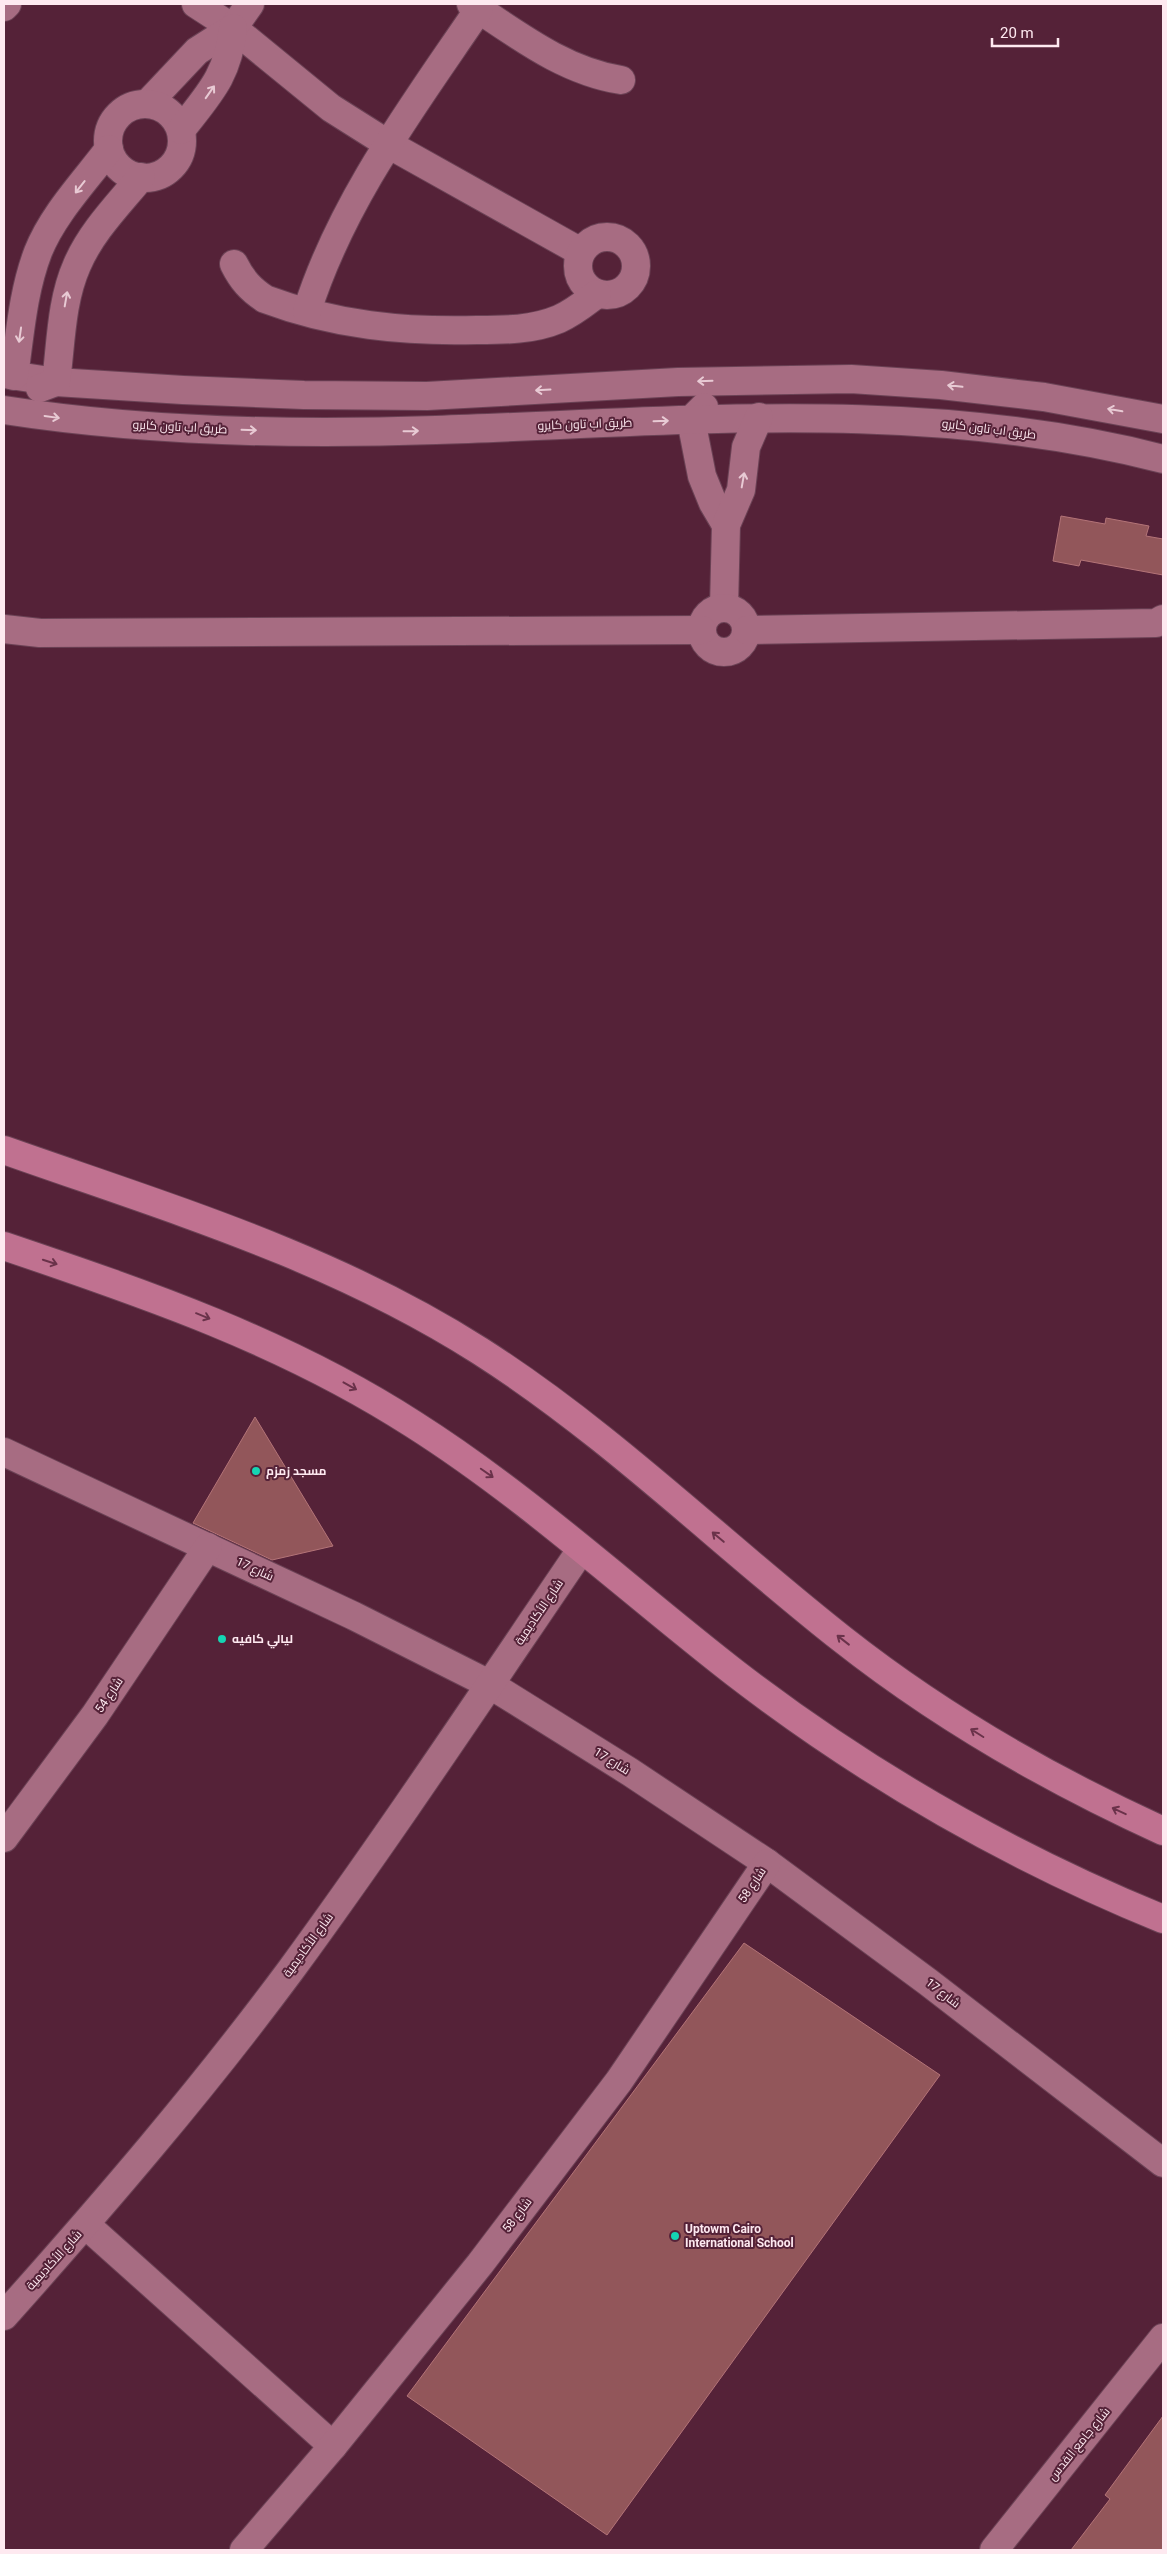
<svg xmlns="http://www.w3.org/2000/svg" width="1167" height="2554" font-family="Roboto,Cairo,sans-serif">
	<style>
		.building { fill: #92565a; stroke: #b47478 }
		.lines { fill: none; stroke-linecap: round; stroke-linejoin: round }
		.minor-casing { stroke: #6b4255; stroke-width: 30 }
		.major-casing { stroke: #6b4255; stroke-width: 30 }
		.minor { stroke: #a76c82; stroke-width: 28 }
		.major { stroke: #c07190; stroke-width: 28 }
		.oneway { stroke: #e8cad4 }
		.oneway2 { stroke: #6a324a }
		.poi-dot { fill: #15d5b3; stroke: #552238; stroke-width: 2 }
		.labels { text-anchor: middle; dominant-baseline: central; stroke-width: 4; stroke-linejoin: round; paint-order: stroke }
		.street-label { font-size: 12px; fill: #fee9f0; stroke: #552238 }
		.poi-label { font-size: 12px; font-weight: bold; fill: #fee9f0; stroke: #552238; text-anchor: start }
	</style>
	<rect width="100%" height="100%" fill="#552238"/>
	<g class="building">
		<path d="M1061,516L1105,524L1106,518L1149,526L1146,536L1163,539V575L1081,560L1079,566L1053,561Z"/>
		<path d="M255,1417L333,1546L272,1560L193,1523Z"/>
		<path d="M744,1943L940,2075L607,2535L407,2396Z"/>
		<path d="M1163,2416V2550H1071L1110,2499L1105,2495Z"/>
	</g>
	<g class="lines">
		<g class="minor-casing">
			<g id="minor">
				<path d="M196,4L233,28L331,108L388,144L581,252"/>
				<path d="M471,4C518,35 564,71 621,80"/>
				<path d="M4,7L7,4"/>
				<path d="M147,104L197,51L233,28L250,4"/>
				<circle cx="145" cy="141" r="37"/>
				<path d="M181,130C209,94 228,76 233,28"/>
				<circle cx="607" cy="266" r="29"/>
				<path d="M234,264C242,280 250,289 265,299C334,325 404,332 477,330C505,330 533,330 559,319C573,313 585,303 597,294"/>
				<path d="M307,311C342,200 414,105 479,9"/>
				<path d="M4,374L56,382L183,390L304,395L427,396L678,382L851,379L941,385L1044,397L1163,419"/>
				<path d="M14,376C20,334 23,291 38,252C53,214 85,181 109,149"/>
				<path d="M40,388L56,382C61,343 61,301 77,265C91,232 118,205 141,177"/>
				<path d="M704,407L691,420L702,476L713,503L726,525"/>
				<path d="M4,410C146,432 292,435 436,430C679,422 923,397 1163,459"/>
				<path d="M724,607L726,525L741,490L746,447L759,417"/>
				<circle cx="724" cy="630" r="22"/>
				<path d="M4,629L40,633L702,630"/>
				<path d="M747,630L1156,623L1163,619"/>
				<path d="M4,1452L354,1616L489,1684L630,1772L767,1863L928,1982L1163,2163"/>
				<path d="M4,1838L95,1715L208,1547"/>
				<path d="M86,2225L333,2446"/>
				<path d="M4,2316C103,2205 201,2091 290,1971C391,1833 485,1691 581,1550"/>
				<path d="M244,2550L333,2446L480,2264L619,2081L767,1863"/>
				<path d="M994,2550L1163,2338"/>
			</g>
		</g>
		<g class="major-casing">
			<g id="major">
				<path d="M4,1150C168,1208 331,1256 480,1351C610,1434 721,1544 842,1639C941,1717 1049,1779 1163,1831"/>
				<path d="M4,1246C146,1294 286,1342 413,1424C528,1497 628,1590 735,1673C865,1773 1011,1857 1163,1919"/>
			</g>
		</g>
		<use href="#minor" class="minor"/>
		<use href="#major" class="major"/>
	</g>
	<defs><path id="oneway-shaft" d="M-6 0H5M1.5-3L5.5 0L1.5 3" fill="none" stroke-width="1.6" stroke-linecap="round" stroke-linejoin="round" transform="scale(1.25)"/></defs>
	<g class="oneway">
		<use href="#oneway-shaft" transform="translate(210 92) rotate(-55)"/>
		<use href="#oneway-shaft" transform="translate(80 187) rotate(128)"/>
		<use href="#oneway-shaft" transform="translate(66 299) rotate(-80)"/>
		<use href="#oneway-shaft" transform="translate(20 335) rotate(98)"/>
		<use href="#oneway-shaft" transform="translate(705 381) rotate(178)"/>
		<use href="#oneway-shaft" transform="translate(955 386) rotate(-174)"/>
		<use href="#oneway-shaft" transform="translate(543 390) rotate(177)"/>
		<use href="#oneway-shaft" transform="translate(1115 410) rotate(-170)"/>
		<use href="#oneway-shaft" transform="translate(52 417) rotate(8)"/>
		<use href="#oneway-shaft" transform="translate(661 421) rotate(-2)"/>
		<use href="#oneway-shaft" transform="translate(249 430) rotate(2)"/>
		<use href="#oneway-shaft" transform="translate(411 431) rotate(-1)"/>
		<use href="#oneway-shaft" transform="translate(743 480) rotate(-80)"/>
	</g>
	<g class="oneway2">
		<use href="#oneway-shaft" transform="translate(50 1262) rotate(18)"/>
		<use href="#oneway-shaft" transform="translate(203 1316) rotate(22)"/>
		<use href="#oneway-shaft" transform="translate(350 1386) rotate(29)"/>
		<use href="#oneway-shaft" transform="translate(487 1473) rotate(35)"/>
		<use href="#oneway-shaft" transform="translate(718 1537) rotate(-140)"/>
		<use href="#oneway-shaft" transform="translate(843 1640) rotate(-142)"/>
		<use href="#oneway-shaft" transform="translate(977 1733) rotate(-148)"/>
		<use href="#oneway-shaft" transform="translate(1119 1811) rotate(-155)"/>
	</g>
	<g class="poi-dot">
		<circle cx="256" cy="1471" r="5"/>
		<circle cx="222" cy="1639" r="5"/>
		<circle cx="675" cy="2236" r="5"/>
	</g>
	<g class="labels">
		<g class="street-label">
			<text transform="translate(585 424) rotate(-2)">طريق اب تاون كايرو</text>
			<text transform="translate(180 427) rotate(3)">طريق اب تاون كايرو</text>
			<text transform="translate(989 429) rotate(7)">طريق اب تاون كايرو</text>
			<text transform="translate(255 1569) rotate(25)">شارع 17</text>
			<text transform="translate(539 1612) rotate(-56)">شارع الأكاديمية</text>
			<text transform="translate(109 1695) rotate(-56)">شارع 54</text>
			<text transform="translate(612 1761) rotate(32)">شارع 17</text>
			<text transform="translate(752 1885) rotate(-56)">شارع 58</text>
			<text transform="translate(308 1945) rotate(-54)">شارع الأكاديمية</text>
			<text transform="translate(943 1993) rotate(38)">شارع 17</text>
			<text transform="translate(517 2215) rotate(-53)">شارع 58</text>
			<text transform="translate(54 2260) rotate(-48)">شارع الأكاديمية</text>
			<text transform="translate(1079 2444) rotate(-51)">شارع جامع القدس</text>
		</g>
		<g class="poi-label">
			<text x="266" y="1471">مسجد زمزم</text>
			<text x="232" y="1639">ليالي كافيه</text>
			<text x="685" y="2229">Uptowm Cairo<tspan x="685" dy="14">International School</tspan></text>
		</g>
	</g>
	<rect width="1167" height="2554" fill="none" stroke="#fee9f0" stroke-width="10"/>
	<path d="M992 38v8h66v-8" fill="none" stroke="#fee9f0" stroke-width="2.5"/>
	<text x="1000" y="38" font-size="15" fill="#fee9f0" stroke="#552238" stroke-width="4" paint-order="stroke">20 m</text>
</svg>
